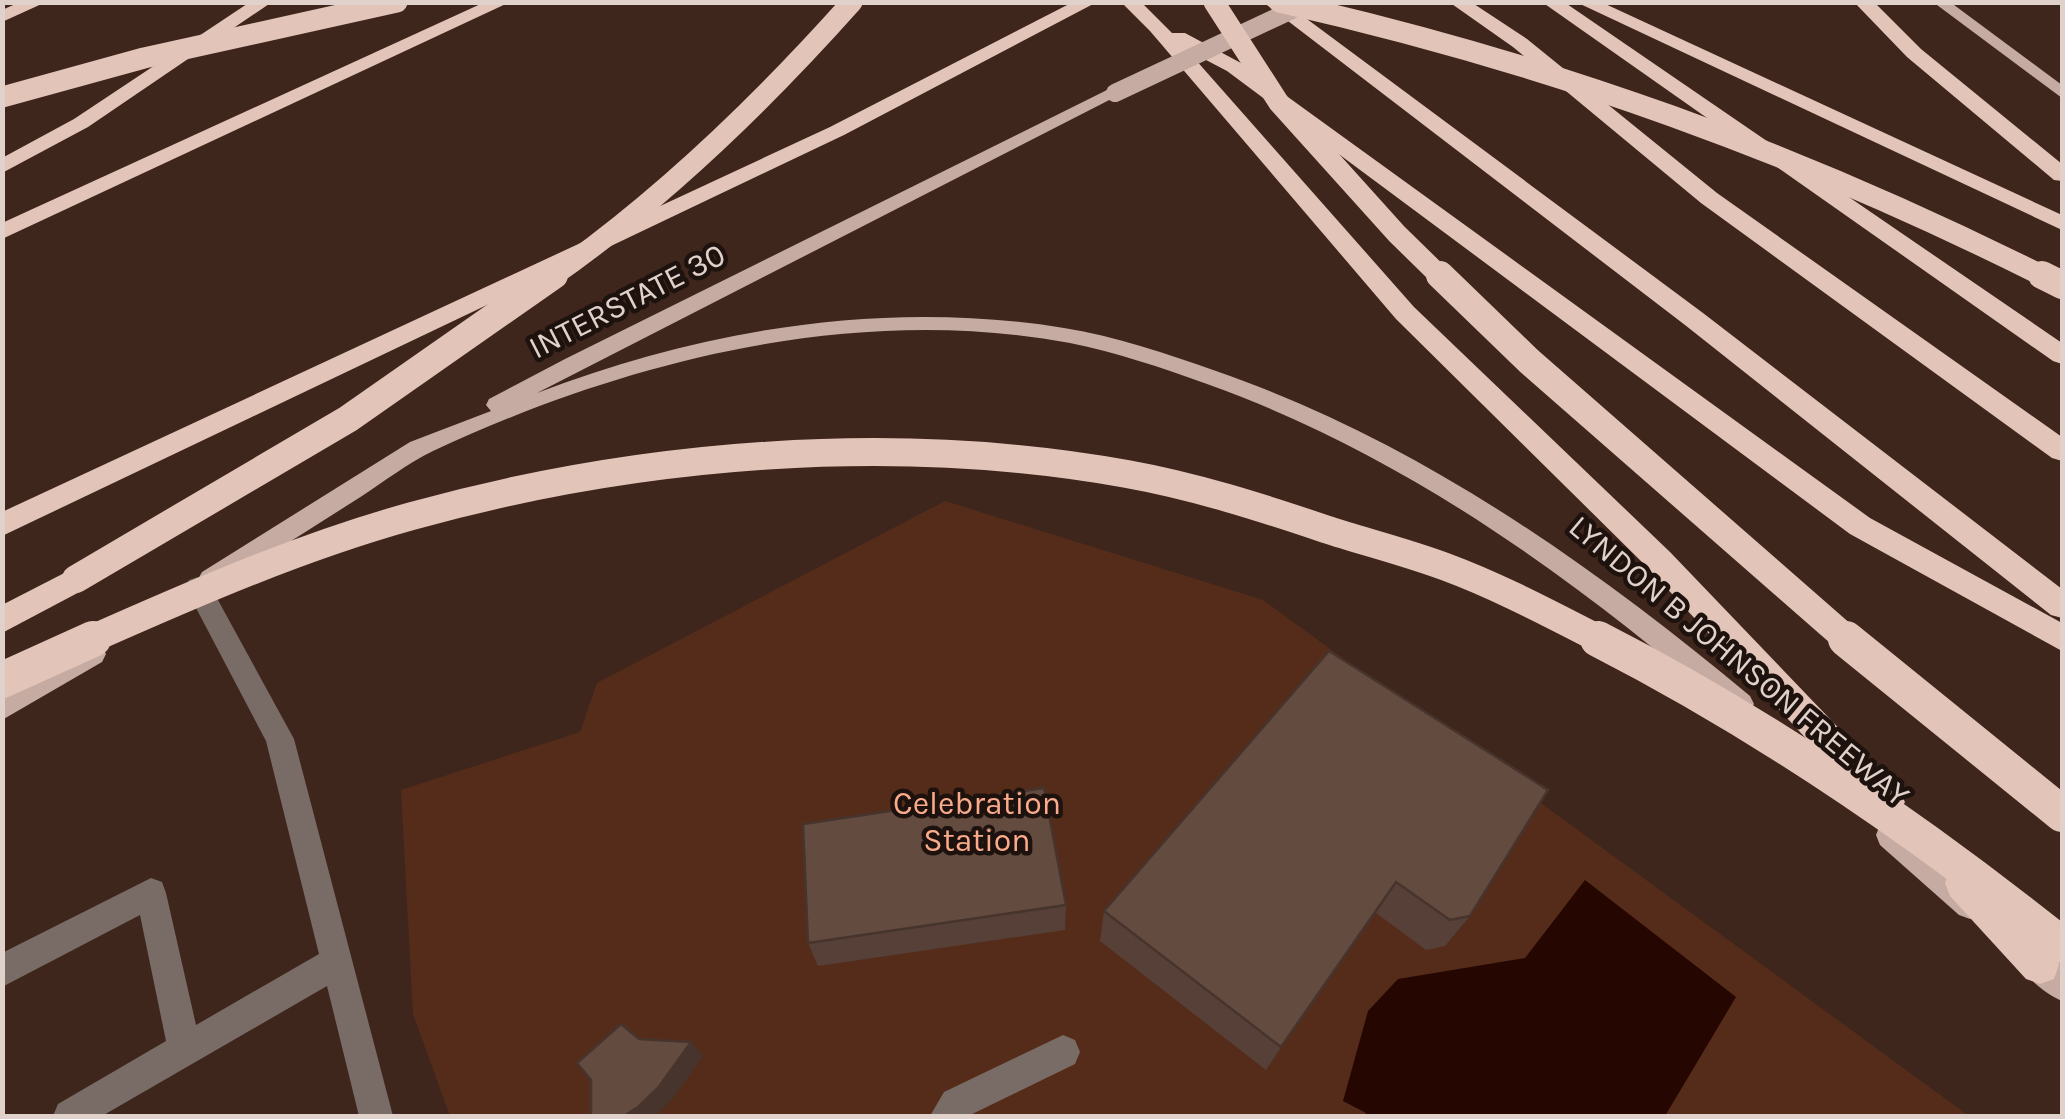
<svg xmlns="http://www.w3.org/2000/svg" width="2065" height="1119" font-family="Karla,sans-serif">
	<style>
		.green { fill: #552c1a }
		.water { fill: #250600 }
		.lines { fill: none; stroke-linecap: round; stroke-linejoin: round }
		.minor { fill: #796c67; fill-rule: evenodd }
		.major { fill: #c5aba1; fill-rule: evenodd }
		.highway { fill: #e3c4b8; fill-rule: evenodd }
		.major-bridge { stroke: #c5aba1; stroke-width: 18 }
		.highway-bridge-far2 { stroke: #e3c4b8; stroke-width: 21 }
		.highway-bridge-far1 { stroke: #e3c4b8; stroke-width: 28 }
		.highway-bridge { stroke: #e3c4b8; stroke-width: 36 }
		.wall { fill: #564037 }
		.shaded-wall { fill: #46342d }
		.building { fill: #644b40; stroke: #46342d; stroke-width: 2.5 }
		.labels { text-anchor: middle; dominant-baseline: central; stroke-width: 9; stroke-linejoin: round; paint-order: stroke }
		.street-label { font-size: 32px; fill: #e1d1cb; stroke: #1d120e }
		.park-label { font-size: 32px; fill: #faab8b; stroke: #1d120e }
	</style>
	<rect width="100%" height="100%" fill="#3e261d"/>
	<path class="green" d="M945,501L1263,600L1969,1116H450L413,1014L401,790L580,732L597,683Z"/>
	<path class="water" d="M1585,880L1736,997L1665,1116H1364L1366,1113L1343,1101L1368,1011L1398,979L1525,958Z"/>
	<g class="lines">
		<g class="minor">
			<path d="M198,577L207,580L294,739L393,1116H359L327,986L102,1116H53L58,1104L166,1041L140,915L2,987V953L151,878L162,882L166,893L196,1025L319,954L266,741L185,587L189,580Z"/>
			<path d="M1063,1035L1075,1040L1080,1052L1075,1064L968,1116H930L944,1092Z"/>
		</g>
		<g class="major">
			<path d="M1933,2H1950L2062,85V98Z"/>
			<path d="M1109,89L1123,93L537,393C704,329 885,299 1064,328C1116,336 1167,354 1216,371C1417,441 1587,561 1750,696L1754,704L1750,712L1740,716L1730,712C1572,577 1405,455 1207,384C1162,368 1116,352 1070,343C855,303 628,360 433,451C408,463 385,481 362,496C315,526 267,556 220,586H202L198,579L202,572L410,442L491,411L486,405L489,399L565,359Z"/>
			<path d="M93,643L102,646L106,654L102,662L2,720V694Z"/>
			<path d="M1891,821L1902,825L1981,893L1986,904L1981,915L1970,919L1959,915L1880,845L1876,835L1880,825Z"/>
			<path d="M2031,940L2062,963V1001C2044,994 2023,975 2015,956L2020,945Z"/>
		</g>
		<g class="highway">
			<path d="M20,2H46L2,22V10Z"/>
			<path d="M250,2H272L88,127L2,173V158L74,119Z"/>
			<path d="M485,2H510L2,239V223Z"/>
			<path d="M1073,2H1097L844,135L2,536V512L830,127Z"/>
			<path d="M1121,2H1141L1172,33H1185L1241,63L1870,518L2062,623V651L1850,534L1227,71L1187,50L1414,307L1670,552L1899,791L1905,802L1899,813L1887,818L1875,813L1648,568L1396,319L1150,31Z"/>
			<path d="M1263,2H1284L1703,313L2062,589V618L2051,615L1685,325Z"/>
			<path d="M1449,2H1471L1527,39L1717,193L2062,437V461L2052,458L1701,203L1513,47Z"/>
			<path d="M1542,2H1564L2062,343V364L2053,361Z"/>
			<path d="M1576,2H1601L2062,215V230Z"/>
			<path d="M1854,2H1874L1921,49L2062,164V181L2054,180L1907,57Z"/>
			<path d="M76,567L87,570L91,579L87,588L2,633V605Z"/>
			<path d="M1963,865L1976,870L2054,951L2059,965L2054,979L2040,984L2026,979L1950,896L1945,883L1950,870Z"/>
		</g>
		<path class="major-bridge" d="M1115,93L1309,2"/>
		<g class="highway-bridge-far2">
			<path d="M1214,2L1279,103L1397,234L1442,278"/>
			<path d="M1279,2C1553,64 1796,152 2047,278"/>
			<path d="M2,97L144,58L397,2"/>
			<path d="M550,278C662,200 762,103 852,2"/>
		</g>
		<g class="highway-bridge-far1">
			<path d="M1440,275L1529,361L1849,641"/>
			<path d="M2042,275L2062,285"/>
			<path d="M76,579L348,419L554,275"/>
			<path d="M87,641C193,594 300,547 412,516C639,453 894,432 1127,474C1194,486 1260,507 1325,529C1365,542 1406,552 1446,567C1500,587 1552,615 1603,641"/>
		</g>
		<g class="highway-bridge">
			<path d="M1598,639C1764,724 1917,829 2062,945"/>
			<path d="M1846,639L2062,814"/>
			<path d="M2,680L93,639"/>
		</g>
	</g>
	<g class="wall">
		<path d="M1329,651L1470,916L1445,946L1426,950L1376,913L1266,1070L1100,941L1104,911Z"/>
		<path d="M1066,905L1065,930L818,966L808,943Z"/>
	</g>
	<g class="shaded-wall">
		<path d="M1396,882L1376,913L1266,1070L1281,1047Z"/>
		<path d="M691,1042L703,1056L672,1100L655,1116H624Z"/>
	</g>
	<g class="building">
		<path d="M1329,651L1548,790L1470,916L1450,920L1396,882L1281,1047L1104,911Z"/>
		<path d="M1044,788L1066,905L808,943L803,824Z"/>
		<path d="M621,1024L639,1039L691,1042L658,1088L638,1107L624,1116H591V1080L577,1063Z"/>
	</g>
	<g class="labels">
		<g class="street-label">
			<text transform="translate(627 301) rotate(-27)">INTERSTATE 30</text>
			<text transform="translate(1739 661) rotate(40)">LYNDON B JOHNSON FREEWAY</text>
		</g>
		<g class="park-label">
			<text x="977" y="803">Celebration<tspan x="977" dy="37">Station</tspan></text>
		</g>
	</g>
	<rect width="2065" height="1119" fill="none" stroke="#e1d1cb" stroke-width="10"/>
</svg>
